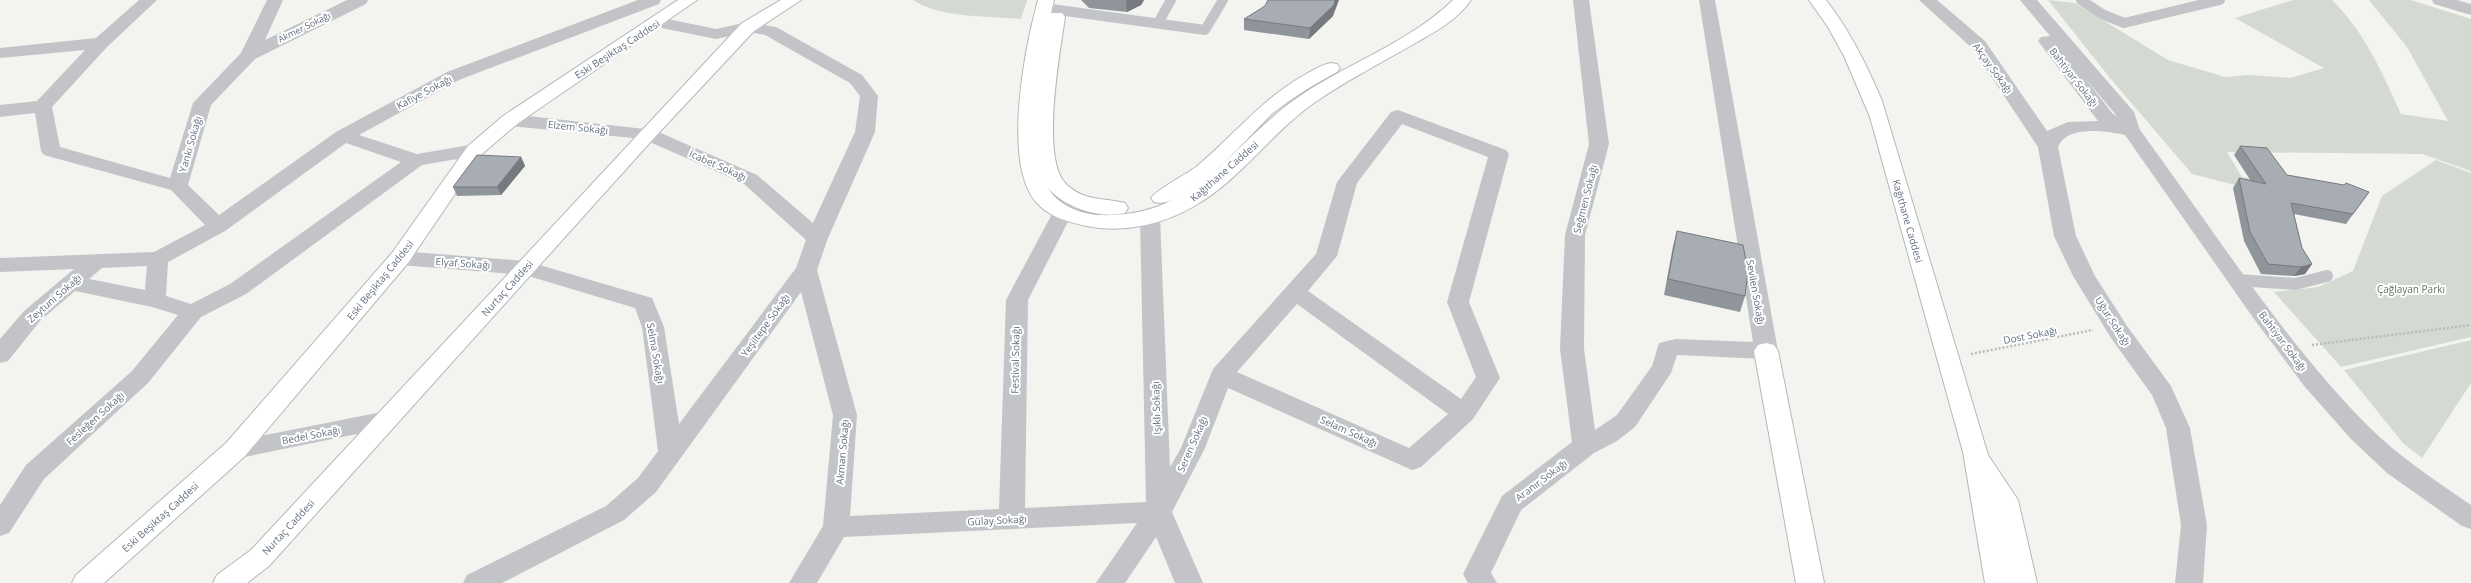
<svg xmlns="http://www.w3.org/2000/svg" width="2471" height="583" font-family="'Open Sans',sans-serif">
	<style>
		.green { fill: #d4dad1 }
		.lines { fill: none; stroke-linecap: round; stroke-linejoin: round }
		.secondary-casing { stroke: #b4b7bc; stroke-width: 2 }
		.path { stroke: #b9bbbd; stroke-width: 2.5; stroke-dasharray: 2 2; stroke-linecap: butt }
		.lane-far1 { stroke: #c2c4c8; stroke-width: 10 }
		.lane { stroke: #c2c4c8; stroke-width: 12 }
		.street { fill: #c2c4c8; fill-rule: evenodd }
		.secondary { fill: #fff; fill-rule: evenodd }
		.wall { fill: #90959b }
		.shaded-wall { fill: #76797e }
		.building { fill: #a8adb4; stroke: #76797e }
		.labels { text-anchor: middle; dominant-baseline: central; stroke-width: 4; stroke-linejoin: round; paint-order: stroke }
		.far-street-label { font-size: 9px; fill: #647080; stroke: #fff }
		.street-label { font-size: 10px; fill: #647080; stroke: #fff }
		.park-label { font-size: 10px; fill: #647763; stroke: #fff }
	</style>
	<rect width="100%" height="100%" fill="#f3f4f0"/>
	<g class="green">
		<path d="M913,0H1027L1021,19C989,16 940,18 913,0Z"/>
		<path d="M2048,0L2075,3L2168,60L2225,77L2249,75L2290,78L2324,68L2235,18L2293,0H2332C2364,31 2383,74 2401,114L2448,121L2407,47L2369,0H2411L2471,19V171L2422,154L2227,152L2242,177L2269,181L2274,195L2192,174L2110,78Z"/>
		<path d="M2436,160L2471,173V337L2341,367L2274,292L2318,287L2353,271L2382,196Z"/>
		<path d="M2471,340V383L2422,458L2403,443L2344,370Z"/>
	</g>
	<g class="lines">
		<g class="secondary-casing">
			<g id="secondary">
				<path d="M678,0H697L517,124L482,154L408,263L244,457L104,583H72L76,575L226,443L392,253L468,146L503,116Z"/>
				<path d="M781,0H801L754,31L654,138L269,566L247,583H213L217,575L251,550L742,23Z"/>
				<path d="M1038,0H1054L1051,13H1062L1065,17C1060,52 1040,159 1066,184C1083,201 1104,198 1125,203L1128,208L1125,213C1100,219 1065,208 1048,188C1058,205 1080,214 1099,215C1199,219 1230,142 1303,94C1351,62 1411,41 1453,0H1471C1458,19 1437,31 1417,42C1383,62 1347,80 1314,103C1271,133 1241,179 1196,205C1165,224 1123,234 1087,226C1068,222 1049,217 1036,202C1002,162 1025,47 1038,0Z"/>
				<path d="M1809,0H1826C1850,31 1867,65 1882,101L1988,455L2018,500L2037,583H1985L1963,452L1870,117L1844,56L1828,27Z"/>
				<path d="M1331,63L1337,64L1340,68L1337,72C1315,84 1293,97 1273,113C1249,135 1187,211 1154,202L1151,198C1156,190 1185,175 1196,167C1232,137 1260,101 1301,77C1310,72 1320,65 1331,63Z"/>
				<path d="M1766,343L1774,345L1778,351L1824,583H1796L1754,351L1758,345Z"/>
			</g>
		</g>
		<g class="path">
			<path d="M2312,345L2471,325"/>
			<path d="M1971,354L2093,330"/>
		</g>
		<g class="lane-far1">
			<path d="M2081,0L2102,14L2124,23L2220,0"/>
			<path d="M1044,8L1205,30L1223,0"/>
			<path d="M1158,23L1171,0"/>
		</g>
		<path class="lane" d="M2238,280L2295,284L2327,276"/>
		<g class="street">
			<path d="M139,0H157L107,47L52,107L60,147L170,178L193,103L241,53L267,0H283L265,40L347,0H368L366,4L255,59L211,105L188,185L219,215L336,132L447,72L638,0H661L659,4L459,80L359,135L417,154L475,144L482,146L485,150L482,154L475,156L422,165L246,294L201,317L148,383L44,479L9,533L0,536V505L26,465L132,371L178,315L152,307L75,291L40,321L8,361L0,363V339L24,311L74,269L0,272V258L154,252L205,225L171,190L44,155L41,151L35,113L0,117V105L37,101L85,50L0,58V48L96,38ZM346,143L401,162L230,284L191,304L166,296L168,262L225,231ZM147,266L145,290L89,279L102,268Z"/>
			<path d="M1573,0H1589L1609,144L1585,235L1584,349L1595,430L1617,415L1652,366L1659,343L1676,339L1753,342L1699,0H1715L1778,351L1774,357L1766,359L1677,355L1671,373L1635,427L1617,441L1594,453L1521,510L1491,573L1497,583H1468L1463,574L1502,496L1572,442L1560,349L1565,235L1589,144Z"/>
			<path d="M1919,0H1937L1985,41L2047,131L2068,122L2098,121L2038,41L2041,37L2050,36L2020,0H2037L2134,112L2140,130C2212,228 2283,340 2368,426C2399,457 2435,480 2471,505V529L2462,526L2387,473L2351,439L2305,387L2254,319L2125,135C2105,131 2067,125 2058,147L2076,236L2095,276L2127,326L2171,386L2190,428L2207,525L2203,583H2175L2181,525L2166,428L2152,395L2111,338L2073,276L2054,236L2038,147L1973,49ZM2083,76L2117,116L2113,114Z"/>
			<path d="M2432,0H2457L2471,4V15L2434,4Z"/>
			<path d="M658,17L716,29L748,22L776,27L862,75L878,96L875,132L828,238L817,270L857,415L850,516L999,509L1006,300L1053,212L1056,207L1063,206L1070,207L1073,212L1028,300L1025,508L1146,502L1140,217L1143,212L1150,211L1157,212L1160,217L1170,467L1181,448L1213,369L1316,254L1337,182L1391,112L1398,110L1506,150L1509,154L1469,302L1500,378L1473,419L1421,467L1412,470L1228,388L1205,448L1172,512L1203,583H1175L1156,537L1125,583H1096L1137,523L844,537L817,583H789L823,526L833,415L801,292L656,492L624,520L502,583H463L467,575L606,506L638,478L658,451L642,327L635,308L525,275L400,265L392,263L389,258L392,253L400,251L526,261L652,298L664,327L679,424L796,268L806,240L743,183L643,139L510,126L503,124L501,120L503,116L510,114L654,130L757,175L813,223L855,132L860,96L850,83L765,35L748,32L716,39L652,26L649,22L652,18ZM1402,124L1488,157L1447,302L1476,377L1461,399L1308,291L1337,256L1357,183ZM1297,304L1448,414L1409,448L1237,372Z"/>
			<path d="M387,411L396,414L399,420L396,426L235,459L226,457L223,450L226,443L235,441Z"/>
		</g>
		<use href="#secondary" class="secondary"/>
	</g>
	<g class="wall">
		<path d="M1081,0H1144L1141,5L1127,12L1089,8Z"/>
		<path d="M1333,16L1309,39L1244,30V19Z"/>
		<path d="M2240,146L2287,175L2369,192L2346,224L2294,214L2302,248L2312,264L2305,274L2294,276L2261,274L2244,241L2233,188L2239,178L2251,181L2234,155Z"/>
		<path d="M521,157L525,166L501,195L457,196L453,187Z"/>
		<path d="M1677,231L1745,296L1740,312L1664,295L1673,246Z"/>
	</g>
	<g class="shaded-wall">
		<path d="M1128,0H1144L1141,5L1127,12L1126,1Z"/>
		<path d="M1335,0H1339L1333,16L1309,39L1310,28Z"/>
		<path d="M521,157L525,166L501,195L497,187Z"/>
		<path d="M2312,264L2305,274L2294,276L2301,267Z"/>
	</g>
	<g class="building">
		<path d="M1268,0H1335L1334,5L1310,28L1244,19L1265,6Z"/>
		<path d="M2240,146L2267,148L2287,175L2344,185L2346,183L2369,192L2353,214L2291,203L2302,248L2312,264L2301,267L2268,264L2250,232L2239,178L2266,184Z"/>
		<path d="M477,155L521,157L497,187H453Z"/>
		<path d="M1677,231L1743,245L1748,271L1745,296L1668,279Z"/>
	</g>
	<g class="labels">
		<g class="far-street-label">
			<text transform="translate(304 27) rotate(-26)">Akmer Sokağı</text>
		</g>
		<g class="street-label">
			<text transform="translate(617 49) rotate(-33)">Eski Beşiktaş Caddesi</text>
			<text transform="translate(1993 68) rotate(54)">Akçay Sokağı</text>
			<text transform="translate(2074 77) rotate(52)">Bahtiyar Sokağı</text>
			<text transform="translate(424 92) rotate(-28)">Kafiye Sokağı</text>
			<text transform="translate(578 127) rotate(6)">Elzem Sokağı</text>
			<text transform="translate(190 144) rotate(-74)">Yankı Sokağı</text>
			<text transform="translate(718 165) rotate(24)">İcabet Sokağı</text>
			<text transform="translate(1224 171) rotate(-41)">Kağıthane Caddesi</text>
			<text transform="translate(1585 199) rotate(-76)">Seğmen Sokağı</text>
			<text transform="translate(1908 221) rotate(74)">Kağıthane Caddesi</text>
			<text transform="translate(463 263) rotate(4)">Elyaf Sokağı</text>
			<text transform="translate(380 280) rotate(-51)">Eski Beşiktaş Caddesi</text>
			<text transform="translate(507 288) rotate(-48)">Nurtaç Caddesi</text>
			<text transform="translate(1756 292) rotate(80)">Sevilen Sokağı</text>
			<text transform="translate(54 298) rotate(-41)">Zeytuni Sokağı</text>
			<text transform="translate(2113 321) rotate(57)">Uğur Sokağı</text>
			<text transform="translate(765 325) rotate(-54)">Yeşiltepe Sokağı</text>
			<text transform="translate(2030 335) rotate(-11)">Dost Sokağı</text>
			<text transform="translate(2283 341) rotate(53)">Bahtiyar Sokağı</text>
			<text transform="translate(656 353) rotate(80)">Selma Sokağı</text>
			<text transform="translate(1015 360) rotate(-89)">Festival Sokağı</text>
			<text transform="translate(1156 408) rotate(-92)">Işıklı Sokağı</text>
			<text transform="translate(95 418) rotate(-42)">Fesleğen Sokağı</text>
			<text transform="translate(1349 431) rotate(24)">Selam Sokağı</text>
			<text transform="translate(311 435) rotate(-11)">Bedel Sokağı</text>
			<text transform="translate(1192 444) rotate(-66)">Seren Sokağı</text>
			<text transform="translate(842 452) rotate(-85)">Akman Sokağı</text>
			<text transform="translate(1541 480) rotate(-37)">Aranır Sokağı</text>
			<text transform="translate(160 517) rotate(-42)">Eski Beşiktaş Caddesi</text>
			<text transform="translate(997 520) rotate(-3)">Gülay Sokağı</text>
			<text transform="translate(288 527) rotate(-47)">Nurtaç Caddesi</text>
		</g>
		<g class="park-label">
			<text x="2411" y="289">Çağlayan Parkı</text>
		</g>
	</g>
</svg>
